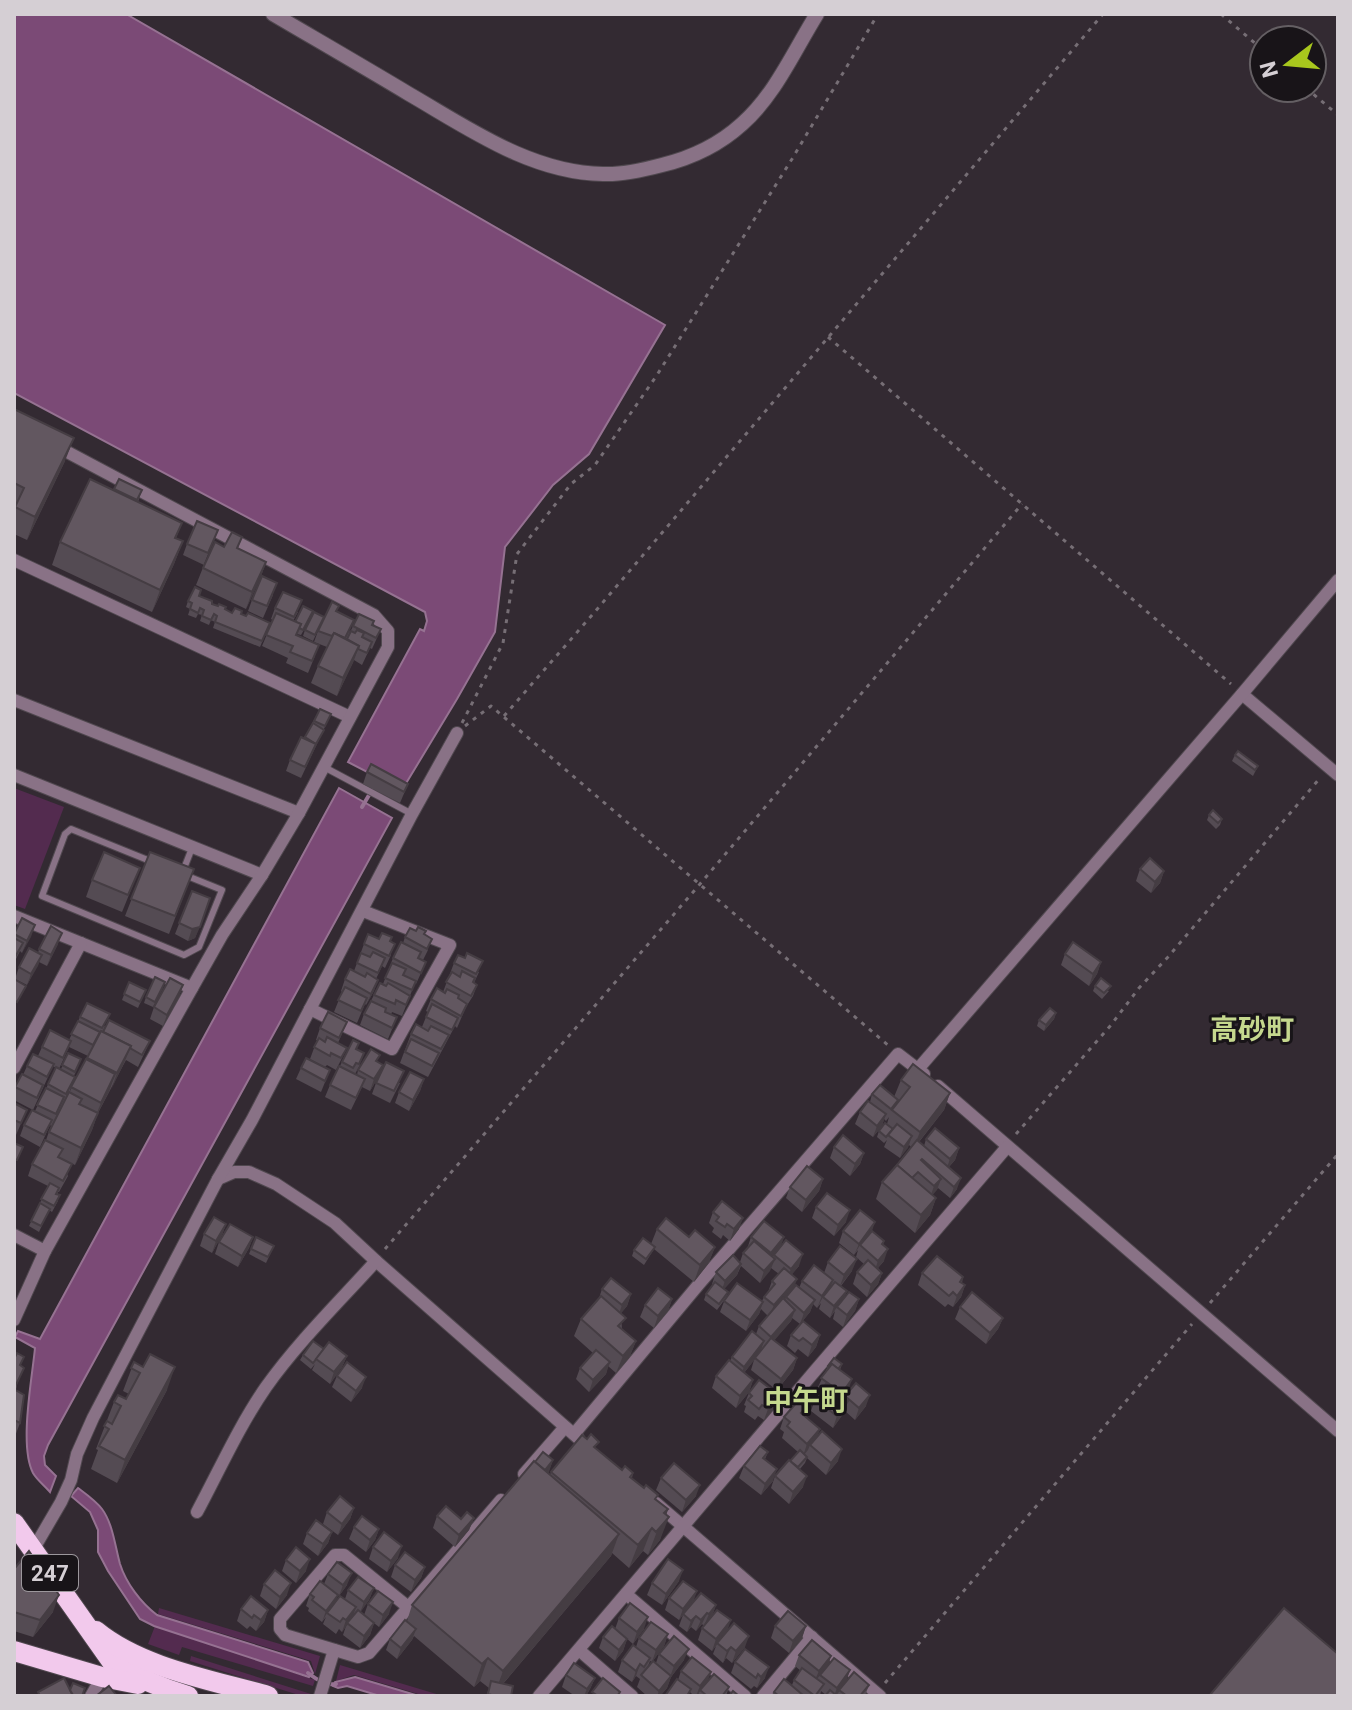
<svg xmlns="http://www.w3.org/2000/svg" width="1352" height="1710" font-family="Roboto,'Noto Sans JP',sans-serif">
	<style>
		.green { fill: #532b4f }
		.water { fill: #7b4a76; stroke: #967292; stroke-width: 2 }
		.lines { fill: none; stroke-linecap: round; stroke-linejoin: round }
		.stream { stroke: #967292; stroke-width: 4 }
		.service-casing { stroke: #50484f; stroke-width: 8 }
		.minor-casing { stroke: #50484f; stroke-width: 14 }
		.tertiary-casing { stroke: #50484f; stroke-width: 16 }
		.trunk-casing { stroke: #50484f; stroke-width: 22 }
		.path { stroke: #766e75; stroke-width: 3; stroke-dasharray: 4 6; stroke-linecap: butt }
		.service { stroke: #897286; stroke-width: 6 }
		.minor { stroke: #897286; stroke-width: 12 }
		.tertiary { stroke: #897286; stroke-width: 14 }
		.trunk { stroke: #f2c9ec; stroke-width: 20 }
		.wall { fill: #544b53; fill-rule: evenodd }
		.shaded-wall { fill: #453d43 }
		.building { fill: #625760; stroke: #453d43; stroke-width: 2 }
		.labels { text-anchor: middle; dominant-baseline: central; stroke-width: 6; stroke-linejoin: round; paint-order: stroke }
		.shield { fill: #181418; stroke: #9c979c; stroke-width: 2 }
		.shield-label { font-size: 22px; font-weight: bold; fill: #d5cfd4 }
		.quarter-label { font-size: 28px; font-weight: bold; fill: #c5d88e; stroke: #181418 }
	</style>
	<rect width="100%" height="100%" fill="#332a32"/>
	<g class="green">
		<path d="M14,788L64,807L25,909L14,905Z"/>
		<path d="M159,1608L320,1656L315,1674L311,1661L158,1614Z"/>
		<path d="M155,1626L315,1680L313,1686L182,1647L179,1655L148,1644Z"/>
		<path d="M191,1656L311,1694L310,1696H302L190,1661Z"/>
		<path d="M340,1665L443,1696H425L354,1675L336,1681Z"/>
	</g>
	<g class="water">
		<path d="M14,14H126L665,325L589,454L553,485L505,547L495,632L457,699L402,790L348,762L420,629L424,631L427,621L425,612L14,393Z"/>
		<path d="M339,788L392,818L48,1445L44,1456L45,1465L56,1476L50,1492C45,1486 37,1480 33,1473C19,1446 32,1379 35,1348L15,1337L18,1331L40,1339Z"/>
		<path d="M78,1488C86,1494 96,1501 102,1509C113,1524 115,1546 120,1564C126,1583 141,1603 157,1615L308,1662L313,1673L309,1677L154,1626L140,1619L108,1571L98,1552V1530L90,1512L71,1496Z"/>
		<path d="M355,1677L419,1696H380L347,1686L338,1688L333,1686L335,1682Z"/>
	</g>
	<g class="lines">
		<g class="stream">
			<path d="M362,807L372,790"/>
			<path d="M308,1673C316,1679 326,1686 336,1684"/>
		</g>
		<g class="service-casing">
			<g id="service">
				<path d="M324,767L412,814"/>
				<path d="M71,829L222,890L199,947L184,955L42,896L65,834Z"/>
				<path d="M183,871L192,848"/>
			</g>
		</g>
		<g class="minor-casing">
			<g id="minor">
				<path d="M14,560L350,717"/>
				<path d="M1242,694L1338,775"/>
				<path d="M14,700L299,813"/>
				<path d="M14,775L262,875"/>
				<path d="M14,916L192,988"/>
				<path d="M310,1009L392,1049L450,945L363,911"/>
				<path d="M14,1068L81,943"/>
				<path d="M918,1069L1242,694L1338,580"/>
				<path d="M938,1086L1338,1431"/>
				<path d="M218,1179L234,1172H249L276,1184L335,1223L376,1261L578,1438"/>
				<path d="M14,1235L45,1251"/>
				<path d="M14,1320L45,1251L192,988L222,935L262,875L299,813L388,647V631L374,615L56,446"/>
				<path d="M574,1434L699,1284L898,1054L924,1074"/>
				<path d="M524,1474L565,1427"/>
				<path d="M656,1503L880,1696"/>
				<path d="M197,1512C219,1471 239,1426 266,1387C298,1342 339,1302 376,1261"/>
				<path d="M33,1550L61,1502L71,1480L77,1454L93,1418L218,1179L252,1120L412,814L457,733"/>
				<path d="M626,1594L745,1696"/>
				<path d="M408,1607L344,1555H335L280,1619V1629L285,1635L358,1657L369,1653L501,1500"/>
				<path d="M579,1650L632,1696"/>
				<path d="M91,1696L102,1677"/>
				<path d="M320,1696L334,1650"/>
				<path d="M539,1696L814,1372L1007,1147"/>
				<path d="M763,1696L812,1637"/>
			</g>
		</g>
		<g class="tertiary-casing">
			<path id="tertiary" d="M273,14C319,41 364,67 409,94C468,128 531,173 603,174C622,175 643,170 662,165C691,158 720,144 742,124C775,95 794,51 817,14"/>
		</g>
		<g class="trunk-casing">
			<g id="trunk">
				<path d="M14,1523L112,1662C136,1677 160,1688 188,1696"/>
				<path d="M96,1631C141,1668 212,1680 268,1696"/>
				<path d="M14,1651L102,1677L138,1684"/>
			</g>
		</g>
		<g class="path">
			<path d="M1221,14L1264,51"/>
			<path d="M1306,88L1338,115"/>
			<path d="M828,337L1231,684"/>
			<path d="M504,716L593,614L1103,14"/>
			<path d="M462,723L503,643L517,554L571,484L595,465L657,375L792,159L878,14"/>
			<path d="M465,726L491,706L889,1046"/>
			<path d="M1016,1134L1111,1025L1139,988L1168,957L1320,778"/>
			<path d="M385,1249L700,884L1022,504"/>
			<path d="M1210,1303L1338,1154"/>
			<path d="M885,1683L1192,1324"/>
		</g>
		<use href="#service" class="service"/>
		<use href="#minor" class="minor"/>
		<use href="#tertiary" class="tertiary"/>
		<use href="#trunk" class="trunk"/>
	</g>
	<g class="wall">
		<path d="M14,409L65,461L27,540L14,534Z"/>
		<path d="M119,479L142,490L138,502L182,523L176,538L183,541L174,564L152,612L52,565L60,542L113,491Z"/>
		<path d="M218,530L204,564L224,547L242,537L238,548L266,562L260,579L246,609L196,585L204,565L183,555L187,544Z"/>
		<path d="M273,595L263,618L248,611L252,600Z"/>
		<path d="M199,596L212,604L232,613L241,614L270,623L260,647L213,628L215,622L211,620L209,625L200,621L202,615L198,614L196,618L188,615L190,609L186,607L188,601Z"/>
		<path d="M275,608L298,612L293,621L295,622L311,617L301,635L297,634V635L315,656L308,673L286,663L288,658L262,646L273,620L271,619Z"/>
		<path d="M337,611L350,632L347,639L353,626L372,625L381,629L372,649L370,648L362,665L354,660L337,696L311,683L318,666L327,647L314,642L318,631Z"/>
		<path d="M324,617L313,641L303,636L305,630Z"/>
		<path d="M320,709L331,714L301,778L286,771L290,760L304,738Z"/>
		<path d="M1235,755L1258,766L1253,776L1232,761Z"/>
		<path d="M367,772L408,784L400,803L363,784Z"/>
		<path d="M1209,815L1222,819L1220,825L1216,829L1207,820Z"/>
		<path d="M150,852L194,869L169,934L125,916Z"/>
		<path d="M1140,869L1164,871L1160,883L1151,893L1136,881Z"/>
		<path d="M92,880L133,885L122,912L86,897Z"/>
		<path d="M192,891L210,898L195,938L188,941L175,934Z"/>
		<path d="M35,925L22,953L20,951L14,963V933Z"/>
		<path d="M424,934L428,950L423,960L426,962L416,984L415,983L402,1016L392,1012L391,1015L397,1017L388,1039L360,1025L364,1014L374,995L383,984L393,958L403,943L405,937Z"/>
		<path d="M379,939L390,941L391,955L385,968L382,966L376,979L374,991L366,1005L365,1004L357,1023L334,1012L342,992L341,991L345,979L354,971L364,944Z"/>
		<path d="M58,944L47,966L39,962L27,985L15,979L19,967L38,953L39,949Z"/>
		<path d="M1065,954L1101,962L1097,974L1089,986L1061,965Z"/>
		<path d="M454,963L479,972L474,983L477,985L473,996L466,1007L457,1028L455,1026L428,1077L400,1063L411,1034L422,1027L428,1012L426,1011L431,999L443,992Z"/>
		<path d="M129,982L146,990L138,1008L122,1000Z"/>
		<path d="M183,985L179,997L163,1026L150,1019L154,1007Z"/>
		<path d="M1095,986L1109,991L1102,999L1093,991Z"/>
		<path d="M163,988L153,1007L144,1003L146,997Z"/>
		<path d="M1056,1013L1054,1019L1044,1031L1037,1026L1039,1020Z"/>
		<path d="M80,1017L105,1026L103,1031L150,1041L138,1067L126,1060L98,1113L92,1130L75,1165L60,1158L68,1176L59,1192H58V1201L52,1212L49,1210L39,1232L29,1226L48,1186L28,1176L32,1164L46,1140L51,1126L50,1125L40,1147L20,1136L24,1125L35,1111L56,1068L53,1066L33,1110L14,1100V1091L23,1075L27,1066L38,1056L42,1047L69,1040ZM69,1047L88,1056L69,1093L75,1077L74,1076L81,1059L68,1053L61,1069H59Z"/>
		<path d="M347,1022L338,1043L347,1048L336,1070L327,1065L325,1067L310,1059L317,1040H316L320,1028Z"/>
		<path d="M357,1049L360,1065L355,1074L357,1075L358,1070L378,1062L383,1065L379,1076L370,1091L362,1087L351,1110L325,1097L330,1085L342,1062Z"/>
		<path d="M301,1068L330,1070L321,1092L296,1079Z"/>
		<path d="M424,1079L420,1091L409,1111L395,1103L399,1092Z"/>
		<path d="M901,1080L950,1093L944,1110L919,1142L924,1146L926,1139L959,1148L955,1160L949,1167L957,1189L950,1198L938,1188L932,1195L936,1198L930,1215L915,1233L876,1199L882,1182L911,1147L909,1145L900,1158L884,1147L887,1140L884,1143L877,1137L879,1131L887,1124L889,1117L886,1121L884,1119L882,1126L873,1137L855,1124L860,1112L870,1102L872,1094L896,1104L899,1101L894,1097Z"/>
		<path d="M376,1083H400L390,1103L372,1094Z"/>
		<path d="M14,1103L27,1110L16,1135L14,1133Z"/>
		<path d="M834,1147L864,1153L860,1164L850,1176L830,1158Z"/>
		<path d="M823,1179L819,1191L802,1212L786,1198L790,1187Z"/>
		<path d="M816,1207L846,1222L834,1236L812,1218Z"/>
		<path d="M713,1212L739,1229L730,1241L723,1235L721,1239L712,1232L714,1228L709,1223Z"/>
		<path d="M226,1224L222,1235L212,1253L200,1246L204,1234Z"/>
		<path d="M657,1229L689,1237L715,1247L708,1264L694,1282L654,1249L644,1265L632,1256L634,1250L651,1244Z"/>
		<path d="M843,1231H872L884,1241L883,1245L884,1261L878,1268L882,1273L878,1284L867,1297L853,1284L857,1272L864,1264L856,1257L858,1250L854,1255L839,1243Z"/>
		<path d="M253,1237L249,1248L238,1267L215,1254L219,1242Z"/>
		<path d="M256,1237L274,1246L266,1263L249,1254Z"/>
		<path d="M751,1237H784L780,1247L799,1266L792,1274L794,1286L799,1288L802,1281L824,1273L828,1262L852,1271L841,1286L847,1291L844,1298L859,1299L855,1311L843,1327L833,1319L835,1311L830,1318L819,1309L821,1303L817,1308L813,1304L810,1312L800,1324L792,1318L791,1321L774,1340L797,1358L793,1370L778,1389V1404L764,1420L758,1416L755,1420L744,1412L746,1406L744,1405L749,1393L772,1390L774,1388L751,1370L754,1360L744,1373L753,1380L749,1392L736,1408L712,1388L716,1376L730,1361L732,1357L756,1334L759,1326L768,1316L761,1309L759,1314L746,1331L720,1312L725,1299L717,1310L704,1300L706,1294L713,1285L712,1284L716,1272L740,1262L743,1253L747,1249ZM741,1266L760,1283L771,1268L779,1274L772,1281L768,1292L764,1297L762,1301L726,1298L728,1292L724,1289L737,1275Z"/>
		<path d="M922,1273L963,1277L962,1283L965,1285L961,1297L953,1307L948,1304L945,1307L918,1285Z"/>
		<path d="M602,1289L631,1294L627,1306L621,1313L622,1329L636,1341L629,1358L616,1373L608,1366L606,1374L589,1392L576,1379L580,1368L593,1353L574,1336L581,1319L599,1298Z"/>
		<path d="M672,1299L668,1311L654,1328L640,1317L645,1305Z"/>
		<path d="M960,1307L1003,1318L998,1329L986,1344L955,1319Z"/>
		<path d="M791,1335H820L816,1347L808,1357L798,1349L795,1353L787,1346Z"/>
		<path d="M324,1349L347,1356L342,1367L330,1384L312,1370L315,1364L311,1369L300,1360L303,1355Z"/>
		<path d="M14,1359L21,1365L16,1390L20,1423L14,1439Z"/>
		<path d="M134,1362L167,1390L117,1483L91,1469L98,1450L96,1449L114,1402L126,1399L129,1394L123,1391Z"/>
		<path d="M842,1364L840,1370L848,1391L843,1397L844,1398L845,1396L866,1406L855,1420L845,1411L833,1428L811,1411L815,1399L820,1392L817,1389L828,1366Z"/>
		<path d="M337,1376L362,1388L351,1402L332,1387Z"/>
		<path d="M806,1408L803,1415L817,1436L838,1461L826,1475L807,1458L805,1463L800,1469L803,1487L789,1504L771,1488L775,1476L798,1452L782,1438L784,1432L780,1429L784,1417Z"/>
		<path d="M596,1449L622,1470L633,1473L632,1478L668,1509L660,1540L648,1555L643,1551L629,1568L612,1553L611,1556L503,1684L511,1696H486L489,1688L480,1681L474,1687L414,1636L412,1640L397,1659L386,1650L390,1639L407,1621L412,1605L535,1462L553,1460L548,1473L550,1475L551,1472Z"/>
		<path d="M768,1452L765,1459L773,1481L761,1495L739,1478L744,1466Z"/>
		<path d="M661,1478L696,1496L682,1512L656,1490Z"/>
		<path d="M354,1508L350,1519L338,1535L323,1524L327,1512Z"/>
		<path d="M437,1516L461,1519L474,1518L469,1530L455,1547L433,1528Z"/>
		<path d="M354,1527L379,1529L375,1540L366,1552L349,1539Z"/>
		<path d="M332,1532L328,1543L318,1556L303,1544L307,1533Z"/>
		<path d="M373,1547L398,1558L387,1572L369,1559Z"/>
		<path d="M286,1560L306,1571L296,1583L282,1571Z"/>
		<path d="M395,1565L425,1567L421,1578L411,1592L391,1577Z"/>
		<path d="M14,1569L53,1612L33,1637L14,1631Z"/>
		<path d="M328,1574L347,1585L339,1596L338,1595L335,1602L345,1599L348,1590L374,1588L369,1600L360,1612L364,1615L368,1604L389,1614L379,1627L374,1623L370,1635L360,1648L343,1635L346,1626L342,1632L339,1629L336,1634L323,1624L326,1617L322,1622L308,1611L309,1608L306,1606L310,1594L324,1584Z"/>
		<path d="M679,1581L662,1605L647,1595L652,1583Z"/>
		<path d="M264,1584L287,1595L276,1609L260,1596Z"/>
		<path d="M669,1598L693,1603L716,1605L712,1616L704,1626L702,1624L696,1631L691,1627L687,1632L679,1626L683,1615L679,1620L665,1610Z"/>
		<path d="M241,1609L268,1610L264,1622L256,1631L250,1626L247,1629L237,1621Z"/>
		<path d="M619,1618L644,1629L633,1644L625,1637L627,1639L623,1651L615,1661L599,1648L603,1637L615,1629Z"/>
		<path d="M775,1626H806L802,1638L789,1653L771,1638Z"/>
		<path d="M702,1628L727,1631L745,1647L732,1663L726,1658L723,1663L713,1654L716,1646L712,1651L698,1640Z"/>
		<path d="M668,1634L664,1646L652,1662L650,1661L647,1669L656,1663L659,1654L684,1660L671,1677L667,1688L660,1696H647L637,1687L640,1679L636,1676L632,1682L618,1672L622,1660L636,1647L639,1638Z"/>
		<path d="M799,1655L831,1656L828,1665L850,1670L846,1681L869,1685L865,1696L826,1695L821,1691L820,1696H773L774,1692L792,1685L794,1680L801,1671L795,1666Z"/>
		<path d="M735,1662L765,1678L757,1688L754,1686L751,1689L731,1673Z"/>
		<path d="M681,1671L711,1672L707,1681L729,1687L726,1696H698L699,1693L696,1696H694L678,1680Z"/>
		<path d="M566,1675L595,1678L590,1689L586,1696H575L562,1687Z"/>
	</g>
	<g class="shaded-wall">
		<path d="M74,438L65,461L27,540L35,517Z"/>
		<path d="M183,541L174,564L152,612L160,590Z"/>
		<path d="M266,562L260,579L246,609L252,592Z"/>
		<path d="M359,646L353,663L337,696L343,678Z"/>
		<path d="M1164,871L1160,883L1151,893L1155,882Z"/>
		<path d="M35,925L31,937L22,953L27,941Z"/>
		<path d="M200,927L195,938L188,941L192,929Z"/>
		<path d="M62,933L58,944L47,966L51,955Z"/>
		<path d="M42,955L38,966L27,985L31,974Z"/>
		<path d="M1101,962L1097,974L1089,986L1093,974Z"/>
		<path d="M378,980L374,991L366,1005L371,994Z"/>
		<path d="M183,985L179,997L163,1026L167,1015Z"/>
		<path d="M1056,1013L1054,1019L1044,1031L1046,1025Z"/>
		<path d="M131,1046L124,1063L111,1090L117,1073Z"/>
		<path d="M383,1065L379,1076L370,1091L374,1079Z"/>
		<path d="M115,1074L109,1092L94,1120L101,1103Z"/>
		<path d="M424,1079L420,1091L409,1111L413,1100Z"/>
		<path d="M950,1093L944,1110L913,1149L920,1132Z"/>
		<path d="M98,1113L92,1130L75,1165L81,1148Z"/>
		<path d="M886,1114L882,1126L873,1137L877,1126Z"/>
		<path d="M912,1136L908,1148L900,1158L904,1147Z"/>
		<path d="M959,1148L955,1160L946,1170L950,1159Z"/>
		<path d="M864,1153L860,1164L850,1176L855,1164Z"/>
		<path d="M961,1178L957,1189L950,1198L954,1187Z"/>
		<path d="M823,1179L819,1191L802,1212L806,1200Z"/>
		<path d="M941,1179L937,1190L930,1198L934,1186Z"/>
		<path d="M936,1198L930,1215L915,1233L921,1215Z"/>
		<path d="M850,1210L846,1222L834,1236L838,1225Z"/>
		<path d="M743,1218L739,1229L730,1241L734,1229Z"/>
		<path d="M875,1222L871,1234L860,1245L854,1255L859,1244Z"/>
		<path d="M226,1224L222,1235L212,1253L216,1241Z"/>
		<path d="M253,1237L249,1248L238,1267L242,1256Z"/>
		<path d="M784,1237L780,1248L767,1264L771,1253Z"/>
		<path d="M715,1247L708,1264L694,1282L700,1265Z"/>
		<path d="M888,1249L884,1261L874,1272L878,1261Z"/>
		<path d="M803,1254L799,1266L787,1280L791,1269Z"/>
		<path d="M775,1259L770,1271L760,1283L764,1271Z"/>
		<path d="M857,1259L852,1271L840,1286L844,1275Z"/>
		<path d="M741,1264L737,1275L721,1292L725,1281Z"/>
		<path d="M882,1273L878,1284L867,1297L871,1285Z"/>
		<path d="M797,1279L793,1291L786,1297L785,1300L769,1317L774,1305Z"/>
		<path d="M833,1280L829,1292L823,1297L817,1308L822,1296Z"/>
		<path d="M965,1285L961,1297L953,1307L957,1296Z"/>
		<path d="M847,1291L842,1302L837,1307L830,1318L834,1306Z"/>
		<path d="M631,1294L627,1306L618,1317L622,1305Z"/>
		<path d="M672,1299L668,1311L654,1328L658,1316Z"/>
		<path d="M859,1299L855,1311L843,1327L847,1315Z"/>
		<path d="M815,1300L810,1312L800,1324L804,1313Z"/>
		<path d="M763,1302L759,1314L746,1331L750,1320Z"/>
		<path d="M795,1310L791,1321L767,1349L771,1337Z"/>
		<path d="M1003,1318L998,1329L986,1344L990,1333Z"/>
		<path d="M820,1335L816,1347L808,1357L812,1345Z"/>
		<path d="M636,1341L629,1358L616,1373L623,1356Z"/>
		<path d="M764,1341L760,1353L739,1379L744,1367Z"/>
		<path d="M347,1356L342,1367L330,1384L334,1372Z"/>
		<path d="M797,1358L793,1370L776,1391L781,1379Z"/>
		<path d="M610,1362L606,1374L589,1392L593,1380Z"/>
		<path d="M175,1367L167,1390L117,1483L125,1460Z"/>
		<path d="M366,1377L362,1388L351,1402L356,1391Z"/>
		<path d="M852,1379L848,1391L838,1404L842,1393Z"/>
		<path d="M753,1380L749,1392L736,1408L740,1396Z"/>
		<path d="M783,1392L778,1404L764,1420L768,1409Z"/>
		<path d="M870,1395L866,1406L855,1420L859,1408Z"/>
		<path d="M848,1401L844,1413L833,1428L837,1416Z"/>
		<path d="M820,1429L816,1441L810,1445L808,1450L803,1456L807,1444Z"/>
		<path d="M842,1449L838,1461L826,1475L831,1463Z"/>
		<path d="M553,1460L549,1472L534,1489L538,1478Z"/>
		<path d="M777,1469L773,1481L761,1495L765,1484Z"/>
		<path d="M807,1476L803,1487L789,1504L793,1492Z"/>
		<path d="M700,1485L696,1496L682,1512L686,1500Z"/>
		<path d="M354,1508L350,1519L338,1535L342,1524Z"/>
		<path d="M668,1509L663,1524L669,1517L660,1540L648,1555L664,1513Z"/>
		<path d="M474,1518L469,1530L455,1547L459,1535Z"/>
		<path d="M652,1528L643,1551L629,1568L638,1545Z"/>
		<path d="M379,1529L375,1540L366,1552L370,1540Z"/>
		<path d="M332,1532L328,1543L318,1556L323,1544Z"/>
		<path d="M619,1534L611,1556L495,1693L503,1671Z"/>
		<path d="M402,1546L398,1558L387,1572L391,1561Z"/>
		<path d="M310,1559L306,1571L296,1583L300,1571Z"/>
		<path d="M425,1567L421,1578L411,1592L415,1580Z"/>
		<path d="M683,1570L679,1581L662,1605L666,1594Z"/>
		<path d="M352,1573L347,1585L339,1596L343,1585Z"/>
		<path d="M291,1583L287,1595L276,1609L280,1597Z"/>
		<path d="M374,1588L369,1600L360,1613L364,1602Z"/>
		<path d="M697,1591L693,1603L679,1620L683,1609Z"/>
		<path d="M59,1595L53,1612L33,1637L40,1620Z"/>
		<path d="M338,1595L334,1607L327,1613L322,1622L326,1611Z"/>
		<path d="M393,1602L389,1614L379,1627L383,1615Z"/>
		<path d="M716,1605L712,1616L704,1626L709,1614Z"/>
		<path d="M356,1607L352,1619L342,1632L346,1620Z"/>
		<path d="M268,1610L264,1622L256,1631L261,1620Z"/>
		<path d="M707,1613L702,1624L696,1631L701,1620Z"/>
		<path d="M696,1616L691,1627L687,1632L691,1621Z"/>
		<path d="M648,1617L644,1629L633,1644L637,1632Z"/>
		<path d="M731,1620L727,1632L712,1651L716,1639Z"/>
		<path d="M374,1623L370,1635L360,1648L364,1636Z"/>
		<path d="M806,1626L802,1638L789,1653L793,1641Z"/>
		<path d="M416,1629L412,1640L397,1659L401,1648Z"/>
		<path d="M668,1634L664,1646L652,1662L656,1650Z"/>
		<path d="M749,1636L745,1647L732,1663L736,1651Z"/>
		<path d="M627,1639L623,1651L615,1661L619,1650Z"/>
		<path d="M731,1647L726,1658L723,1663L727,1651Z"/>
		<path d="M689,1649L684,1660L671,1677L667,1688L660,1696H657L659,1691L670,1677L674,1666Z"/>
		<path d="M831,1656L827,1668L814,1682L819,1671Z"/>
		<path d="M488,1658L480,1681L474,1687L482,1664Z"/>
		<path d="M640,1664L636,1676L632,1682L636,1671Z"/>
		<path d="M769,1667L765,1678L757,1688L761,1677Z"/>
		<path d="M850,1670L846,1682L836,1696H834L837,1688Z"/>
		<path d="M711,1672L707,1683L696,1696L700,1686Z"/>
		<path d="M595,1678L590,1689L586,1696H584L587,1689Z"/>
	</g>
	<g class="building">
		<path d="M14,409L74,438L35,517L15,507L24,488L14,483Z"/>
		<path d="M90,479L182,523L175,538L183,541L160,590L60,542Z"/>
		<path d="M119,479L142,490L137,500L114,489Z"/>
		<path d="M197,521L218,530L208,553L187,544Z"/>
		<path d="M232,532L242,537L237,548L266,562L252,592L203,568L215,542L224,547Z"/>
		<path d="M262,576L277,583L267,606L252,600Z"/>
		<path d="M195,587L201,590L199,596L212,601V604L218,606L219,604L226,607L225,609L232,613L235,608L242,611L241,614L246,616L248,613L270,623L262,641L215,622L217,616L214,614L211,620L202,616L204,610L200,608L198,613L190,609L192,603L188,601Z"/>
		<path d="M283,592L302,600L294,617L275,608Z"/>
		<path d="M332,602L339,606L336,611L354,620L345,638L334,633L332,636L318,631Z"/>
		<path d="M303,606L313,611L303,630L299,628L301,624L295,622Z"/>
		<path d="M314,612L324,617L315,635L305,630Z"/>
		<path d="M276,613L301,624L296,635L319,645L312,661L290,652L293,646L266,635Z"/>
		<path d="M359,614L374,621L372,625L381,629L376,638L353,626Z"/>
		<path d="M357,630L364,633L362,637L372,642L367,653L358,649L359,646L347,639L351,631L355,633Z"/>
		<path d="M334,633L359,646L343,678L318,666Z"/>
		<path d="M320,709L331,714L325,726L314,721Z"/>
		<path d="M313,723L324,730L316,744L305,737Z"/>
		<path d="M301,737L316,744L305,767L290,760Z"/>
		<path d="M1238,751L1258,766L1255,770L1235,755Z"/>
		<path d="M371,764L408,784L404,792L367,772Z"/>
		<path d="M1213,810L1222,819L1218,823L1209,815Z"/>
		<path d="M104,852L140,868L128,895L92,880Z"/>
		<path d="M150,852L194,869L175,916L131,899Z"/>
		<path d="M1150,858L1164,871L1155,882L1140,869Z"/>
		<path d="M192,891L210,898L200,927L192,929L179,923Z"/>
		<path d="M22,918L35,925L27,941L14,934Z"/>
		<path d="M51,926L62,933L51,955L39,949Z"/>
		<path d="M418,927L426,931L424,934L432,939L427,949L405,937L410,928L416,931Z"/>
		<path d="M382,933L392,937L390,941L395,944L389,956L364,944L368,934L379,939Z"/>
		<path d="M14,938L23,943L14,959Z"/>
		<path d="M401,942L421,952L418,958L426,962L421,973L393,958Z"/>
		<path d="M1073,942L1101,962L1093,974L1065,954Z"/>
		<path d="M29,948L42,955L31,974L19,967Z"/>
		<path d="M373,952L385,958L378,973L357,963L361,953L370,957Z"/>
		<path d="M467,953L483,961L476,974L454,963L458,955L465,958Z"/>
		<path d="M392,963L406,969L403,975L416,981L412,990L385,978Z"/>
		<path d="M350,969L365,977L367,973L378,980L371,994L345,979Z"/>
		<path d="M462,971L475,978L473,982L477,985L471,996L446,982L452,972L460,977Z"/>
		<path d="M155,977L165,982L155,1002L146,997Z"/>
		<path d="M170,978L183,985L167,1015L154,1007Z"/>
		<path d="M1101,978L1111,986L1104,993L1095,986Z"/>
		<path d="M14,979L26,986L17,1002L14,1000Z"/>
		<path d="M129,982L146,990L140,1002L124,994Z"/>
		<path d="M380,983L386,986L388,983L410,996L406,1005L396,1000L395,1004L374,995Z"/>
		<path d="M345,987L367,998L361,1011L338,1000Z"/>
		<path d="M437,988L445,993L447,989L459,995L458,998L467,1004L461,1016L431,999Z"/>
		<path d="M371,1001L386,1008L385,1012L397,1017L392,1028L364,1014Z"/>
		<path d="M87,1003L110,1014L102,1028L80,1017Z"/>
		<path d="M432,1004L458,1018L452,1030L426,1017Z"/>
		<path d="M1050,1008L1056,1013L1046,1025L1039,1020Z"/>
		<path d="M328,1012L347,1022L339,1038L320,1028Z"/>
		<path d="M109,1020L150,1041L142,1055L130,1048L131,1046L103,1032Z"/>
		<path d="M78,1021L100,1032L93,1045L71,1034Z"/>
		<path d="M416,1024L428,1031L431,1026L449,1035L441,1049L411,1034Z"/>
		<path d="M50,1030L71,1041L63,1058L42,1047Z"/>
		<path d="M101,1031L131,1046L117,1073L87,1058Z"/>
		<path d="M327,1037L347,1048L341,1058L331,1053L330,1056L314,1047L319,1038L325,1042Z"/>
		<path d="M411,1039L439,1053L432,1066L405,1052Z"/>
		<path d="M353,1040L359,1043L356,1049L364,1053L359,1064L356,1063L353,1068L342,1062Z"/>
		<path d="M371,1049L380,1055L376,1061L383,1065L374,1079L358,1070Z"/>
		<path d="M68,1053L81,1059L75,1072L62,1065Z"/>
		<path d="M33,1054L54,1064L47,1077L27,1066Z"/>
		<path d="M306,1058L330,1070L325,1081L301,1068Z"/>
		<path d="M86,1059L115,1074L101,1103L71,1087Z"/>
		<path d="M386,1062L404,1071L394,1091L376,1083Z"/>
		<path d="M913,1064L950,1093L920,1132L892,1110L910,1087L901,1080Z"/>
		<path d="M339,1066L365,1079L356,1098L330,1085Z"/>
		<path d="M56,1067L75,1077L66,1094L48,1084Z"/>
		<path d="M410,1072L424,1079L413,1100L399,1092Z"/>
		<path d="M22,1074L43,1085L37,1098L15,1087Z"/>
		<path d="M880,1085L898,1100L891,1109L872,1094Z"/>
		<path d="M46,1088L64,1097L56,1114L37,1105Z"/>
		<path d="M69,1092L82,1099L79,1104L98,1113L81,1148L49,1132Z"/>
		<path d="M868,1101L886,1114L877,1126L860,1112Z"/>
		<path d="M14,1103L27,1110L21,1123L14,1120Z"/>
		<path d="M32,1110L52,1120L44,1135L24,1125Z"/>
		<path d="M885,1123L893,1129L886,1137L879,1131Z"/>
		<path d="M897,1124L912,1136L904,1147L888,1135Z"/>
		<path d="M935,1128L959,1148L950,1159L926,1139Z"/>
		<path d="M843,1135L864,1153L855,1164L834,1147Z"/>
		<path d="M45,1140L63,1149L58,1157L72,1164L63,1181L32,1164Z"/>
		<path d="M917,1140L961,1178L954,1187L922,1159L921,1160L941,1179L934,1186L918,1172L912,1178L897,1165Z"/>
		<path d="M14,1143L23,1147L17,1160L14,1159Z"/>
		<path d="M897,1165L936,1198L921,1215L882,1182Z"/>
		<path d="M807,1166L823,1179L806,1200L790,1187Z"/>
		<path d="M50,1183L59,1188L56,1194L60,1195L54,1206L41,1199Z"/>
		<path d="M827,1193L850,1210L838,1225L816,1207Z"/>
		<path d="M722,1201L743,1218L734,1229L727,1224L725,1227L716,1221L719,1217L713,1212Z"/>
		<path d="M40,1203L50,1209L41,1226L31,1221Z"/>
		<path d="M860,1210L875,1222L859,1244L843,1231Z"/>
		<path d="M214,1217L226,1224L216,1241L204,1234Z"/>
		<path d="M666,1218L689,1237L695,1230L715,1247L700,1265L657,1229Z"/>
		<path d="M764,1221L784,1237L771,1253L751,1237Z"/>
		<path d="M230,1224L253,1237L242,1256L219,1242Z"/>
		<path d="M872,1231L884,1241L882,1244L888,1249L878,1261L860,1245Z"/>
		<path d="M256,1237L274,1246L268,1257L251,1249Z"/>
		<path d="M643,1238L655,1247L646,1259L634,1250Z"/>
		<path d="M786,1240L803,1254L791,1269L774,1255Z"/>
		<path d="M754,1241L775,1259L764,1271L743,1253Z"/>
		<path d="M840,1246L857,1259L844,1275L828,1262Z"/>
		<path d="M733,1255L741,1264L725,1281L716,1272Z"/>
		<path d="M937,1256L963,1277L960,1282L965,1285L957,1296L953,1292L949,1296L922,1273Z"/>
		<path d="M868,1260L882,1273L871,1285L857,1272Z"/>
		<path d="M814,1265L833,1280L822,1296L802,1281Z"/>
		<path d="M784,1268L797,1279L774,1305L764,1297L775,1284L772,1281Z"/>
		<path d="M611,1278L631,1294L622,1305L602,1289Z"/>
		<path d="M715,1282L728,1292L719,1304L706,1294Z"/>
		<path d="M835,1282L847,1291L834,1306L823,1297Z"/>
		<path d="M737,1283L763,1302L750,1320L724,1301Z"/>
		<path d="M796,1285L815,1300L804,1313L786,1297Z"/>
		<path d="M658,1288L672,1299L658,1316L645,1305Z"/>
		<path d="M849,1292L859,1299L847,1315L837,1307Z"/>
		<path d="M972,1292L1003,1318L990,1333L960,1307Z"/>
		<path d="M601,1296L626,1318L618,1326L636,1341L623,1356L581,1319Z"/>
		<path d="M783,1298L795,1310L771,1337L759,1326Z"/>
		<path d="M803,1321L820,1335L812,1345L803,1338L799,1341L791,1335Z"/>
		<path d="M752,1331L764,1341L744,1367L732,1357Z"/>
		<path d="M771,1338L797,1358L781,1379L755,1358Z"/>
		<path d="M313,1341L324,1349L313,1363L303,1355Z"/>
		<path d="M329,1342L347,1356L334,1372L316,1359Z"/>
		<path d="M596,1350L610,1362L593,1380L580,1368Z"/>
		<path d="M17,1353L24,1357L20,1365L24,1368L14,1389L24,1395L20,1423L14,1420V1359Z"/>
		<path d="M150,1354L175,1367L125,1460L99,1446L109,1429L104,1426L107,1421L112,1424L121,1406L114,1402L118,1395L126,1399L140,1373L131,1368L134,1362L143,1367Z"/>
		<path d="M834,1358L842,1364L838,1369L832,1364L829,1367L828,1366Z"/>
		<path d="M729,1360L753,1380L740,1396L716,1376Z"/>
		<path d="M347,1362L366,1377L356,1391L337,1376Z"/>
		<path d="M832,1364L852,1379L842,1393L821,1378Z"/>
		<path d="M759,1380L772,1390L775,1387L783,1392L768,1409L762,1405L759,1409L748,1400L752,1396L749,1393Z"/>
		<path d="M856,1383L870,1395L859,1408L845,1396Z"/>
		<path d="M826,1384L848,1401L837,1416L815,1399Z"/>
		<path d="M798,1401L806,1408L801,1413L820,1429L807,1444L787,1426L790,1422L784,1417Z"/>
		<path d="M822,1431L842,1449L831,1463L810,1445Z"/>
		<path d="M591,1434L599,1442L594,1447L622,1470L625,1466L633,1473L630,1477L644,1488L646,1485L658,1495L655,1499L668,1509L664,1513L669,1517L656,1532L652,1528L638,1545L551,1472L582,1435L587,1439Z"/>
		<path d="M760,1446L768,1452L763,1458L777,1469L765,1484L744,1466Z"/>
		<path d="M800,1450L807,1457L798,1467L790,1461Z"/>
		<path d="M543,1452L553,1460L545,1470L535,1462Z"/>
		<path d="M789,1460L807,1476L793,1492L775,1476Z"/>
		<path d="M534,1461L619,1534L503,1671L488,1658L482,1664L412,1605Z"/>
		<path d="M674,1463L700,1485L686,1500L661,1478Z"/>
		<path d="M340,1496L354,1508L342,1524L327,1512Z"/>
		<path d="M446,1506L461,1519L467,1512L474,1518L459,1535L437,1516Z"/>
		<path d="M362,1516L379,1529L370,1540L354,1527Z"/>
		<path d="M316,1520L332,1532L323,1544L307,1533Z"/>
		<path d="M384,1532L402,1546L391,1561L373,1547Z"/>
		<path d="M296,1547L310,1559L300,1571L286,1560Z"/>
		<path d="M29,1551L59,1595L40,1620L14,1612V1569Z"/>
		<path d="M405,1552L425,1567L415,1580L395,1565Z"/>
		<path d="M668,1559L683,1570L666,1594L652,1583Z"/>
		<path d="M337,1562L352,1573L343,1585L328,1574Z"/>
		<path d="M275,1570L291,1583L280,1597L264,1584Z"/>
		<path d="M358,1577L374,1588L364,1602L348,1590Z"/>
		<path d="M320,1581L338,1595L326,1611L312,1600L314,1597L310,1594Z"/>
		<path d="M683,1581L697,1591L683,1609L669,1598Z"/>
		<path d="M378,1591L393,1602L383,1615L368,1604Z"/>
		<path d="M701,1593L716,1605L709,1614L707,1613L701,1620L696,1616L691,1621L683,1614Z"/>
		<path d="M251,1596L268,1610L261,1620L254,1615L252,1618L241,1609Z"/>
		<path d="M340,1596L356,1607L346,1620L343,1618L340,1622L327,1613Z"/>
		<path d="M630,1603L648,1617L637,1632L619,1618Z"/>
		<path d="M1284,1608L1338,1654V1696H1209Z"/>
		<path d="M358,1610L374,1623L364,1636L347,1623Z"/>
		<path d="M717,1610L731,1620L716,1639L702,1628Z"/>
		<path d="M788,1611L806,1626L793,1641L775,1626Z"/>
		<path d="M405,1620L416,1629L401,1648L390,1639Z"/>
		<path d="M651,1622L668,1634L656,1650L639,1638Z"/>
		<path d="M734,1623L749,1636L736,1651L731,1647L727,1651L717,1643Z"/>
		<path d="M612,1626L627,1639L619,1650L603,1637Z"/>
		<path d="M674,1636L689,1649L674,1666L659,1654Z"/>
		<path d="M812,1640L831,1656L819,1671L799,1655Z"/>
		<path d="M633,1645L650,1658L644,1667L640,1664L636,1671L622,1660Z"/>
		<path d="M745,1649L769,1667L761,1677L758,1674L756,1678L735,1662Z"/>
		<path d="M692,1657L711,1672L700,1686L681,1671Z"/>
		<path d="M834,1658L850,1670L837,1688L820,1675Z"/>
		<path d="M653,1661L671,1676L659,1691L641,1675Z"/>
		<path d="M574,1663L595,1678L587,1689L566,1675Z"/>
		<path d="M802,1668L824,1684L815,1696L794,1680Z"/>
		<path d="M854,1672L869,1685L860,1696H847L839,1690Z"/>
		<path d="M714,1674L729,1687L722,1696H707L700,1690Z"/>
		<path d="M64,1678L73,1696H40L38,1692Z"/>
		<path d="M603,1678L620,1692L617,1696H598L592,1692Z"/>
		<path d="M677,1679L691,1689L687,1696H665Z"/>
		<path d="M784,1679L804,1696H779L774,1692Z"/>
		<path d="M491,1681L513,1686L511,1696H495L488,1694Z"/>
		<path d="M73,1683L85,1688L82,1696L73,1695L70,1690Z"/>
		<path d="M109,1686L117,1696H96Z"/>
		<path d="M830,1690L837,1696H825Z"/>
		<path d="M733,1691L739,1696H729Z"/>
	</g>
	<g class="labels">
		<rect class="shield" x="22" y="1555" width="56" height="36" rx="6"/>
		<g class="shield-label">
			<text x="50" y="1573">247</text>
		</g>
		<g class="quarter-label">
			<text x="1252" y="1029">高砂町</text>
			<text x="806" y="1400">中午町</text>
		</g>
	</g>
	<rect width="1352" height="1710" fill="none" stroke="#d5cfd4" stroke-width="32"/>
	<g transform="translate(1288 64) rotate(254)"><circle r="38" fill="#181418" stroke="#645f63" stroke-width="2"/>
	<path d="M0-6L14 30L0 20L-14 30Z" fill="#a8c71d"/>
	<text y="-12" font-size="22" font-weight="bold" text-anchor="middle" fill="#d5cfd4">N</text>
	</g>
</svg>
